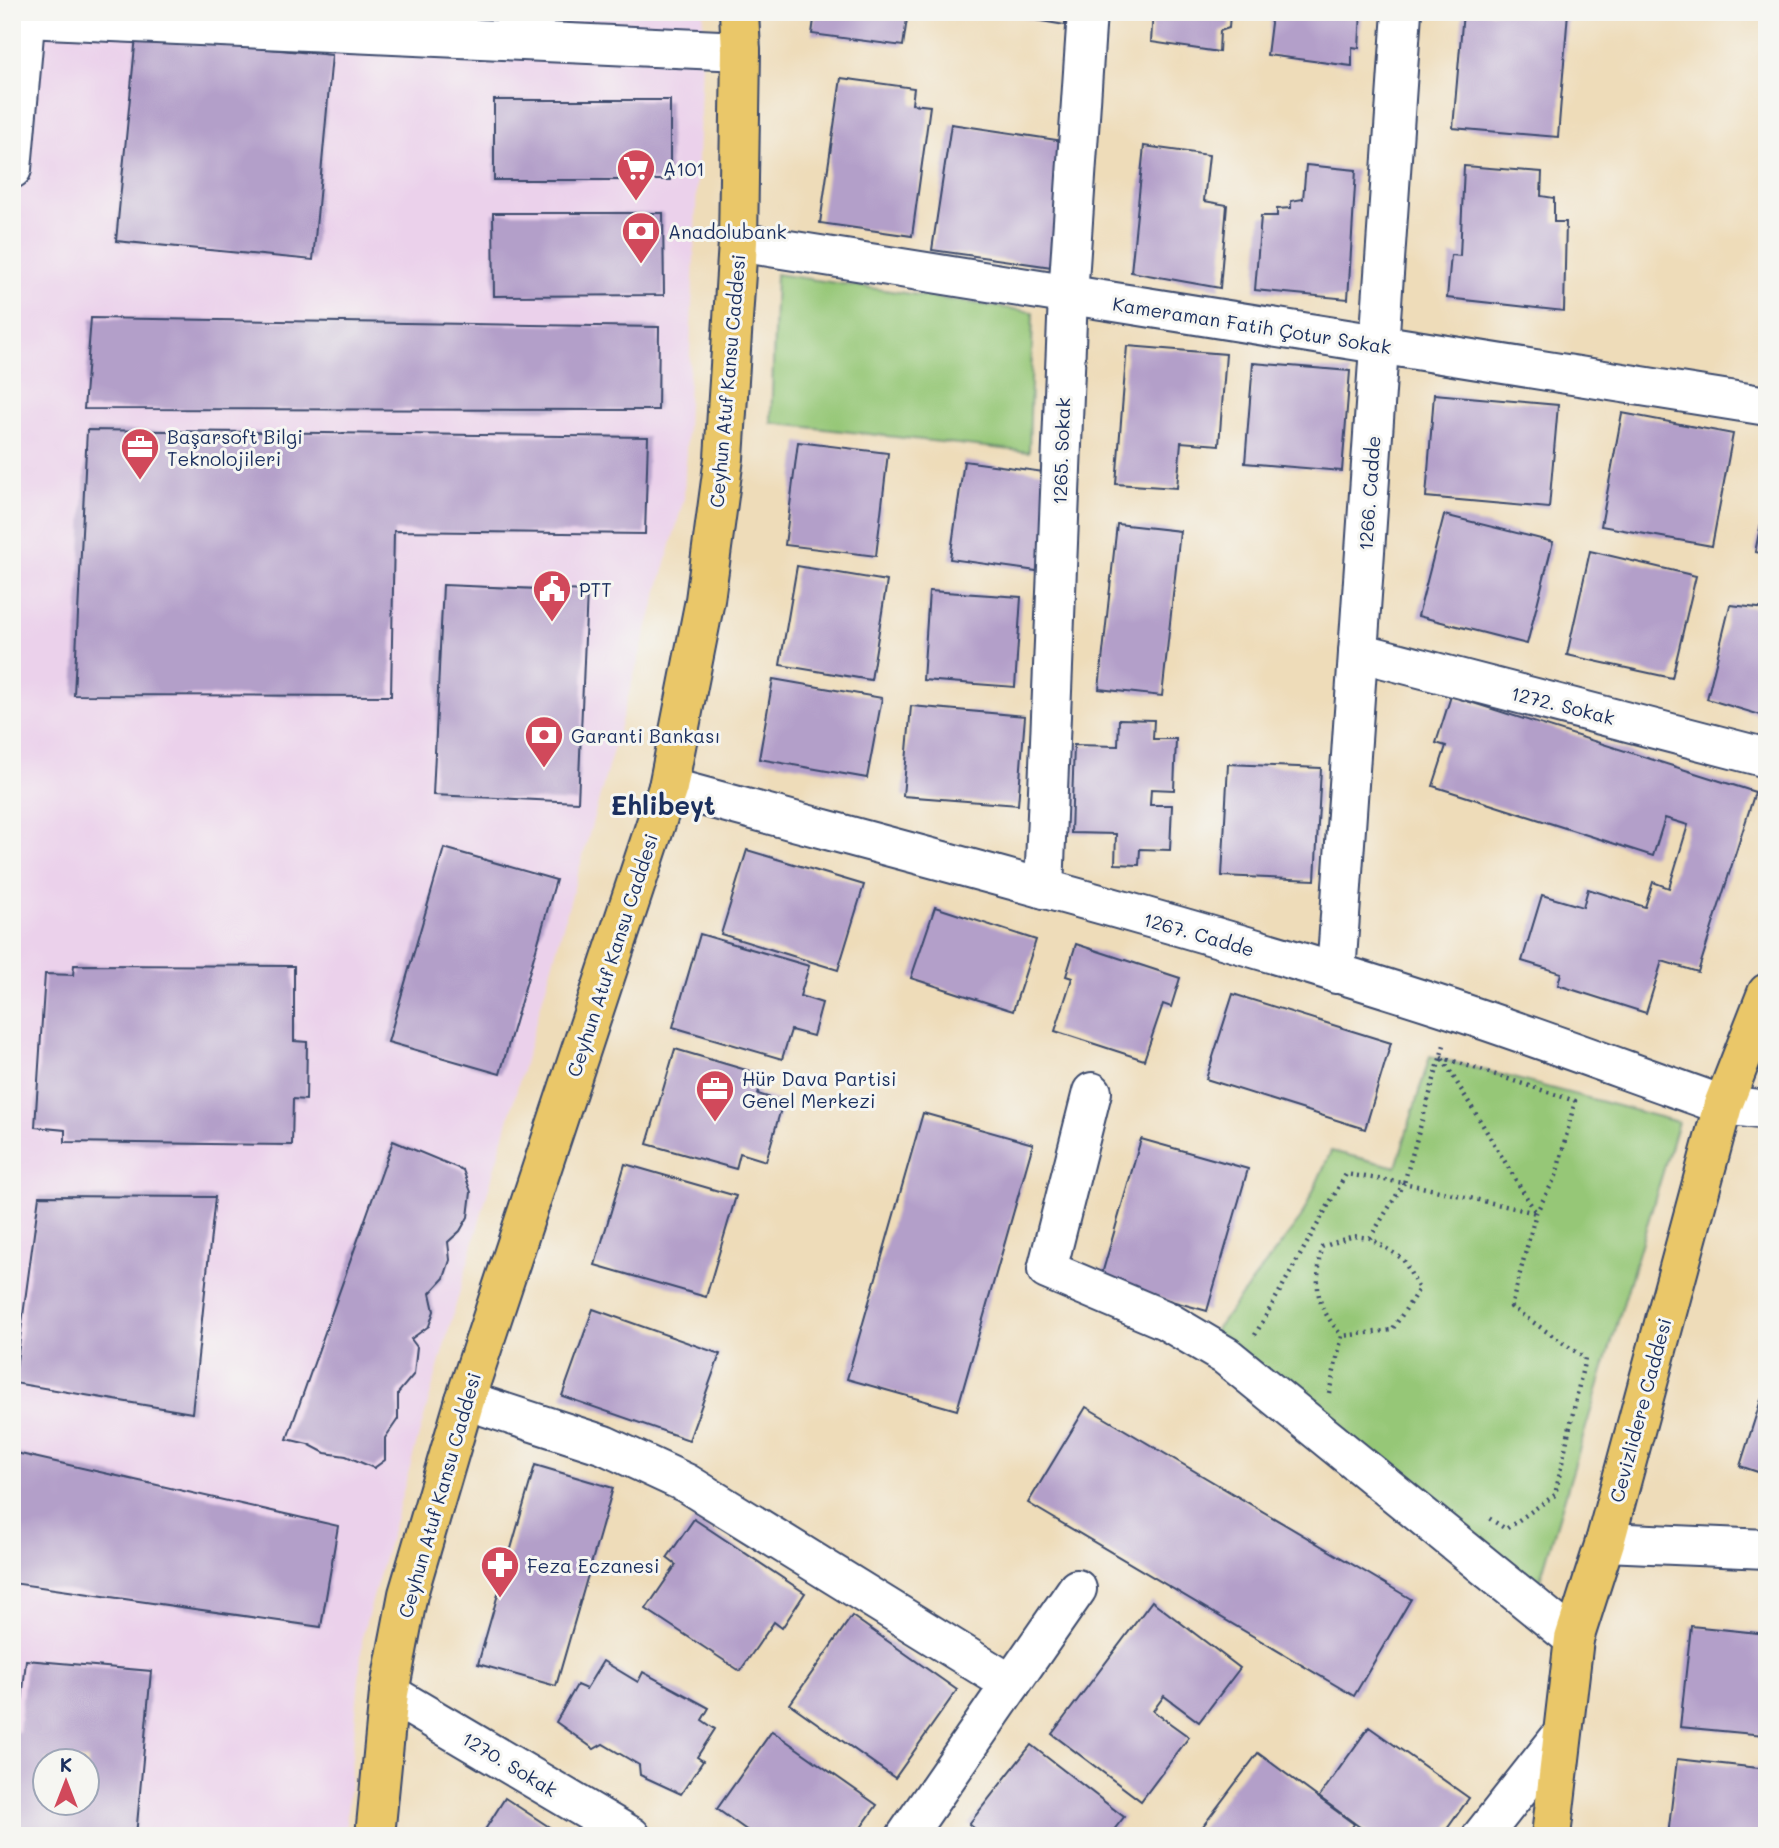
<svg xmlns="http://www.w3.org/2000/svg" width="1779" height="1848" font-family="Mali,sans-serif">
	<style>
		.built { fill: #ebd1eb; fill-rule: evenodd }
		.green { fill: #96c777; stroke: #587b6a; stroke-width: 2 }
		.building { fill: #b39fc9; fill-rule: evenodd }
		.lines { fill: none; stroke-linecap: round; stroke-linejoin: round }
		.minor-casing { stroke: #3b496c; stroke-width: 42 }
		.major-casing { stroke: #3b496c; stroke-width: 42 }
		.path { stroke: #3b496c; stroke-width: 4.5; stroke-dasharray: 2 5; stroke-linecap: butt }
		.minor { stroke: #fff; stroke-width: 38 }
		.major { stroke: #eac769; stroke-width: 38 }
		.labels { text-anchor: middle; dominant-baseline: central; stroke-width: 6; stroke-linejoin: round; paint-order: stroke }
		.poi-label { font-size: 19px; fill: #1b2f5e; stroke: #f6f6f2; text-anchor: start }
		.street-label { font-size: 19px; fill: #1b2f5e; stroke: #f6f6f2 }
		.district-label { font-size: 26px; font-weight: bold; fill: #1b2f5e; stroke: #f6f6f2 }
	</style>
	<rect width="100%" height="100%" fill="#f6f6f2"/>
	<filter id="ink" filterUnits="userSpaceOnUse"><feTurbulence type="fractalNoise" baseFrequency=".0143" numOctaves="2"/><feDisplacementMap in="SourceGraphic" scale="14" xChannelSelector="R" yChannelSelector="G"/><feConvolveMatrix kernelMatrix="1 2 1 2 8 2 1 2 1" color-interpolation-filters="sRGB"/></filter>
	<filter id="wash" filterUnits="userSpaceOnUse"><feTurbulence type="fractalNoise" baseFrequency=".00686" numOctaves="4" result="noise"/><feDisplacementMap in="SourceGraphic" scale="28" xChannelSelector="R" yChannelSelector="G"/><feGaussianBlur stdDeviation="1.57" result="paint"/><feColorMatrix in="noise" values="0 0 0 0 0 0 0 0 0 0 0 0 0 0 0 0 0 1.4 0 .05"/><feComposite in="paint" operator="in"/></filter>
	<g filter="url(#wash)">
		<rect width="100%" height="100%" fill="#eedcb9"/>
		<path class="built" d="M12,12H704L684,499L363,1633L345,1836H12ZM46,1760H88V1802H46Z"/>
		<g class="green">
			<path d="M776,274L1033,312L1029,452L771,423Z"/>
			<path d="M1430,1056L1678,1122L1539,1583L1206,1342L1301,1218L1331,1151L1396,1167Z"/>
		</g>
		<g id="blocks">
			<g class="building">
				<path d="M815,12H908L903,46L812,34Z"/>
				<path d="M1018,12H1066L1065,25L1024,18Z"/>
				<path d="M1153,12H1230L1229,28L1220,31L1219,52L1151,42Z"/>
				<path d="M1267,12H1361L1359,48L1352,47V66L1267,55L1271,23Z"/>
				<path d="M1463,12H1568L1558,137L1453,128Z"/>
				<path d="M136,36L332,55L313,260L116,241Z"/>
				<path d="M841,78L914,88L912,104L930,106L912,236L820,223Z"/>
				<rect x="494" y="100" width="176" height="80"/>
				<path d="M951,124L1070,142L1052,267L932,250Z"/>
				<path d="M1144,146L1209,155L1204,201L1227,205L1220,288L1131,272Z"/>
				<path d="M1306,165L1356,170L1348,299L1255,290L1261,216H1277V209L1291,208V201L1303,199Z"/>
				<path d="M1464,166L1542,172L1541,196L1554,198V222H1566L1564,311L1447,298L1451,255L1460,256Z"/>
				<path d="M493,213H663L664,295L494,296Z"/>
				<path d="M91,318L659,327L658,410L84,409Z"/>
				<path d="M1127,346L1226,354L1219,445L1181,442L1177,488L1116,484Z"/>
				<path d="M1253,363L1350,371L1342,471L1245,463Z"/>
				<path d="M1434,394L1558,405L1549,508L1426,497Z"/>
				<path d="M1622,413L1733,434L1712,546L1601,526Z"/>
				<path d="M87,430L648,437L645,534L394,531L391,696L74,695Z"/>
				<path d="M798,442L888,453L876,556L785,545Z"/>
				<path d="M964,461L1058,474L1044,572L950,559Z"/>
				<path d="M1766,500H1767V554L1755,552Z"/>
				<path d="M1444,515L1553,542L1527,644L1418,616Z"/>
				<path d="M1117,524L1180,531L1162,696L1099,689Z"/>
				<path d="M1590,551L1696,576L1672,678L1567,655Z"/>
				<path d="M797,566L887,581L871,680L780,665Z"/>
				<path d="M443,585L587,591L578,802L433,795Z"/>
				<path d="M929,591L1021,597L1015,687L923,680Z"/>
				<path d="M1730,605L1767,609V717L1707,699Z"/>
				<path d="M773,679L882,698L867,778L759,759Z"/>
				<path d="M1451,696L1755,792L1698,972L1662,961L1646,1013L1558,985L1561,973L1522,961L1542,895L1583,907L1588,889L1645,907L1653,882L1669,888L1688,825L1665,818L1653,856L1433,786L1446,746L1436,743Z"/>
				<path d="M911,706L1025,716L1018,805L903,796Z"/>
				<path d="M1119,719L1154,720L1153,739H1176L1174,790L1151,789L1150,805H1172L1170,850L1140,849L1139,865L1115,864L1116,834L1071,833L1074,745L1118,746Z"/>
				<path d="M1228,764L1321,768L1315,880L1222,876Z"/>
				<path d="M444,848L556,880L500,1074L388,1042Z"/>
				<path d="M747,850L864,885L838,970L721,934Z"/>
				<path d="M935,907L1036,940L1013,1011L911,978Z"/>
				<path d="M700,934L809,966L800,996L822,1003L813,1036L791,1030L782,1059L673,1027Z"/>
				<path d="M1076,944L1180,978L1171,1007L1163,1004L1144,1060L1055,1031L1072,978L1066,976Z"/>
				<path d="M74,965L294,966V1041L307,1042L306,1100L293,1099L292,1145L65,1142V1130L35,1127L45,974L73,975Z"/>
				<path d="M1233,994L1391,1043L1365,1129L1206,1079Z"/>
				<path d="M675,1049L763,1075L758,1094L783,1102L766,1161L740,1153L736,1169L647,1144Z"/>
				<path d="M923,1113L1033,1144L957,1410L847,1379Z"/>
				<path d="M1141,1139L1248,1169L1207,1311L1100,1281Z"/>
				<path d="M393,1141L463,1170L471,1192L468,1217L460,1231L448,1242L450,1260L444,1278L430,1293L434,1311L429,1326L411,1339L417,1347L414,1374L398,1393V1419L385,1438V1460L374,1468L346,1456L325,1453L308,1444L287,1439Z"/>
				<path d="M625,1164L736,1196L706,1297L595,1265Z"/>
				<path d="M39,1196L215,1197L192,1413L14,1383Z"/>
				<path d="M593,1309L720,1354L689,1440L562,1396Z"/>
				<path d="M1766,1384H1767V1475L1740,1466Z"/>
				<path d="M1086,1407L1411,1599L1354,1696L1028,1503Z"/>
				<path d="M16,1453L338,1526L321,1627L12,1583V1469Z"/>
				<path d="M535,1465L613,1488L556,1686L478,1664Z"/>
				<path d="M694,1519L805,1593L782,1628L774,1622L740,1671L646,1609L676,1565L667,1558Z"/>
				<path d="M1152,1601L1240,1668L1199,1722L1164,1696L1153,1711L1189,1737L1141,1801L1052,1734Z"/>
				<path d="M852,1616L957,1690L895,1778L790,1704Z"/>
				<path d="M1691,1626L1767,1634V1731L1764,1735L1680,1727Z"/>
				<path d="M26,1660L151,1671L136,1836H12V1731L19,1732ZM46,1760H88V1802H46Z"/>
				<path d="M603,1661L638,1682L643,1672L709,1708L702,1720L715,1729L697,1757L703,1761L681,1794L640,1775L639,1765L603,1744L594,1749L556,1722L577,1685L586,1689Z"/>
				<path d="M1369,1727L1469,1798L1442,1836H1372L1319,1797Z"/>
				<path d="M772,1731L877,1805L855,1836H755L717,1809Z"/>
				<path d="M1031,1745L1124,1817L1109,1836H984L969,1824Z"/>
				<path d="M1258,1753L1354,1824L1346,1836H1208L1200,1830Z"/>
				<path d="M1677,1759L1767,1769V1836H1668Z"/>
				<path d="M505,1798L563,1836H481Z"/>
			</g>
		</g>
	</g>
	<g filter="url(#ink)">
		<use href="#blocks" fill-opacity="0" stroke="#3b496c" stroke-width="2"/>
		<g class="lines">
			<g class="minor-casing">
				<g id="minor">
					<path d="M25,18L741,51"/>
					<path d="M12,169L26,12"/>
					<path d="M738,242L1767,406"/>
					<path d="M1358,652L1767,758"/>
					<path d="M668,787C929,858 1193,925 1451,1009C1542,1039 1632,1073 1723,1105L1767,1110"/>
					<path d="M1044,889L1068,296L1087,12"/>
					<path d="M1336,974L1402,12"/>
					<path d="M1092,1092L1047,1270L1165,1320L1226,1356L1574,1639"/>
					<path d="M465,1400L604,1445L686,1483L1011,1684L906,1836"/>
					<path d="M1605,1542L1767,1549"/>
					<path d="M1011,1684L1077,1589"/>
					<path d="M389,1693L631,1836"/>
					<path d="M1482,1836L1561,1736"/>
				</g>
			</g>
			<g class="major-casing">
				<g id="major">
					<path d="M375,1836L389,1693L408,1594L465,1400L668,787L705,600L724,458L738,242L741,51L739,12"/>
					<path d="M1551,1836L1574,1639L1605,1542L1723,1105L1767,993"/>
				</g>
			</g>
			<g class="path">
				<path d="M1441,1057L1575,1101L1556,1176L1536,1213L1511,1307L1585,1358L1555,1495L1506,1529L1487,1517"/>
				<path d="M1370,1238L1404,1183L1536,1213L1442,1058"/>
				<path d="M1255,1335L1346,1174L1404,1183L1444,1045"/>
				<path d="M1329,1393L1342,1336C1314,1302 1315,1291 1322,1247L1353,1236L1370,1238L1403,1259L1419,1289L1392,1330L1342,1336"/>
			</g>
			<use href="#minor" class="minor"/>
			<use href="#major" class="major"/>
		</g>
	</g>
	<defs>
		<g id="supermarket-pin" transform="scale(2.0125)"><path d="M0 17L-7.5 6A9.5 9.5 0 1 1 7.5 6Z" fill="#d1495b" stroke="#f6f6f2"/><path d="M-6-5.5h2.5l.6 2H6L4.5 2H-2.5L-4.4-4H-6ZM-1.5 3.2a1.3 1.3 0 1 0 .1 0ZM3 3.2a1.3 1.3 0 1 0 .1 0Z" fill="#fff"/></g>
		<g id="bank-pin" transform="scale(2.0125)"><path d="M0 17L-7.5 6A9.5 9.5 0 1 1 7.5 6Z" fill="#d1495b" stroke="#f6f6f2"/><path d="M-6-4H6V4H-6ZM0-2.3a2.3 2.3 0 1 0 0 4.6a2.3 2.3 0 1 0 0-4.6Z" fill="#fff"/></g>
		<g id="office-pin" transform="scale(2.0125)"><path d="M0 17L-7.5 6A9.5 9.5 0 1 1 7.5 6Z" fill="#d1495b" stroke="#f6f6f2"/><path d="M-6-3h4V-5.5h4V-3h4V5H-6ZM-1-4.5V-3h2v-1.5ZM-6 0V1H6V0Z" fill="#fff"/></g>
		<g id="civic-pin" transform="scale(2.0125)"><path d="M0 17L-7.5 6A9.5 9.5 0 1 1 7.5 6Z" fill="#d1495b" stroke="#f6f6f2"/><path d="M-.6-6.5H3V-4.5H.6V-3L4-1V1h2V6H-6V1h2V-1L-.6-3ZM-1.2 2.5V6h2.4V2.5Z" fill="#fff"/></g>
		<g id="pharmacy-pin" transform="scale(2.0125)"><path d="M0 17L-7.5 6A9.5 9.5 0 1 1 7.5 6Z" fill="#d1495b" stroke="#f6f6f2"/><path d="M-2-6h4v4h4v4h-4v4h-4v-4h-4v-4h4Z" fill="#fff"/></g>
	</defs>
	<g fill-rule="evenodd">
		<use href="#supermarket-pin" x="636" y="168"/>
		<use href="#bank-pin" x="641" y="231"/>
		<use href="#office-pin" x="140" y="447"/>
		<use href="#civic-pin" x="552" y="589"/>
		<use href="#bank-pin" x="544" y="735"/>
		<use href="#office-pin" x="715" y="1089"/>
		<use href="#pharmacy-pin" x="500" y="1565"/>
	</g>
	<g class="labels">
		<g class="poi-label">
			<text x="663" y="168">A101</text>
			<text x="668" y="231">Anadolubank</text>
			<text x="167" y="436">Başarsoft Bilgi<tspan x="167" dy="22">Teknolojileri</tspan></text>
			<text x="579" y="589">PTT</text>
			<text x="571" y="735">Garanti Bankası</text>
			<text x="742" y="1078">Hür Dava Partisi<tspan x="742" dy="22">Genel Merkezi</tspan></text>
			<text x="527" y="1565">Feza Eczanesi</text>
		</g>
		<g class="street-label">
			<text transform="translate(1252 325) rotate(9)">Kameraman Fatih Çotur Sokak</text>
			<text transform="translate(727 381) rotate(-85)">Ceyhun Atuf Kansu Caddesi</text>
			<text transform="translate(1061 451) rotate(-88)">1265. Sokak</text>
			<text transform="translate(1369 493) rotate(-86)">1266. Cadde</text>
			<text transform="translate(1563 705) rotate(14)">1272. Sokak</text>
			<text transform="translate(1199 934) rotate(16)">1267. Cadde</text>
			<text transform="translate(612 955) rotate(-72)">Ceyhun Atuf Kansu Caddesi</text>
			<text transform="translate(1640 1410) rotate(-75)">Cevizlidere Caddesi</text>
			<text transform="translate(439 1495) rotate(-74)">Ceyhun Atuf Kansu Caddesi</text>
			<text transform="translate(510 1764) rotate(31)">1270. Sokak</text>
		</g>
		<g class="district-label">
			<text x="663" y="805">Ehlibeyt</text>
		</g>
	</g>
	<rect width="1779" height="1848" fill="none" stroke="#f6f6f2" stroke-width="42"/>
	<g transform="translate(66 1782)"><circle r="33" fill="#f6f6f2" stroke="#9ea6b7" stroke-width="2"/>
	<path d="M0-5L12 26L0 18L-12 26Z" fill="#d1495b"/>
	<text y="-10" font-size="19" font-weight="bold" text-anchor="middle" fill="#1b2f5e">K</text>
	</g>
</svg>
